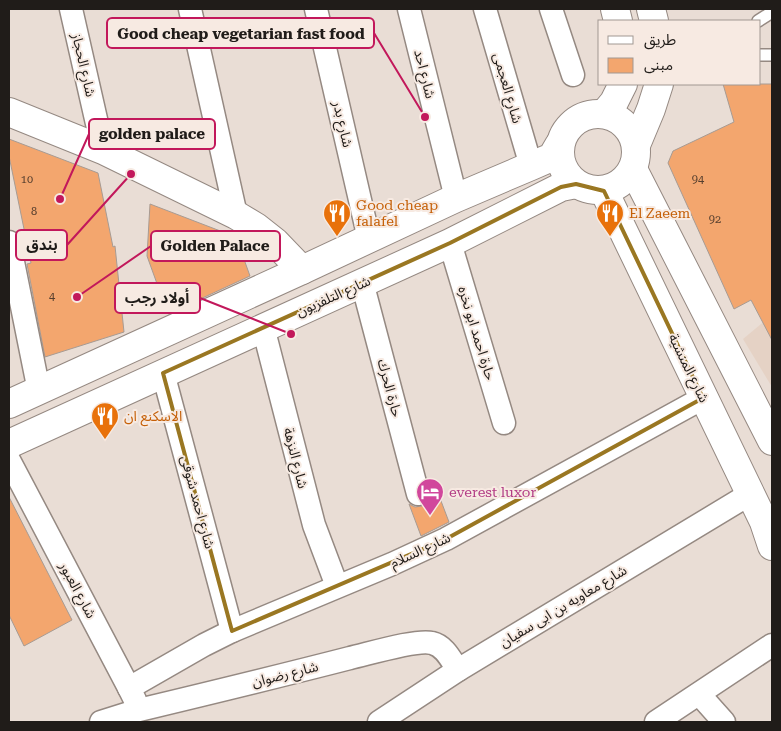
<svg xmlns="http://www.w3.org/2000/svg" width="781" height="731" font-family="'Roboto Serif','Noto Sans Arabic',serif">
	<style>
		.built { fill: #e5d2c5 }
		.building { fill: #f3a66e; stroke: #a79b93 }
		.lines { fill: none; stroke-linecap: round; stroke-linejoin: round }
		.service-casing { stroke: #958982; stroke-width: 14 }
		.minor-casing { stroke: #958982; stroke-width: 25 }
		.secondary-casing { stroke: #958982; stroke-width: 30 }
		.service { stroke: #fff; stroke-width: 11 }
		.minor { stroke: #fff; stroke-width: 22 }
		.secondary { stroke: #fff; stroke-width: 28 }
		.marked { fill: none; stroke: #9a7722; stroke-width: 4; stroke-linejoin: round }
		.labels { text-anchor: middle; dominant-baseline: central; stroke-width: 4; stroke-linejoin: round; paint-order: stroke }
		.number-label { font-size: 11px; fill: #553e2e }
		.street-label { font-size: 14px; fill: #201c19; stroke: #f7eae2 }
		.food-label { font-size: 14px; fill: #c56008; stroke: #f7eae2; text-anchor: start }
		.hotel-label { font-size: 14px; fill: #b23c85; stroke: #f7eae2; text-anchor: start }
		.leader { fill: none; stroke: #c2185b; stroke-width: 2 }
		.callout-dot { fill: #c2185b; stroke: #f7eae2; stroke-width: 2 }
		.callout { fill: #f7eae2; stroke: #c2185b; stroke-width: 2 }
		.callout-label { font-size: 15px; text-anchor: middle; font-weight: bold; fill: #201c19 }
	</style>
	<rect width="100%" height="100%" fill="#e9ddd5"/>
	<path class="built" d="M772,315V387L743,339Z"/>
	<g class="building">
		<path d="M723,84H772V340L751,300L734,309L668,163L673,151L734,122Z"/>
		<path d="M9,139L98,173L113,247L115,246L124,332L45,357L27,264L31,263L9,156Z"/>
		<path d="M150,204L236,237L250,276L168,314L147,256Z"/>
		<path d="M438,493L449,522L421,536L409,504L415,507L422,506L428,503L431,496Z"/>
		<path d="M9,497L72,620L24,646L9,615Z"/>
	</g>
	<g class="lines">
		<g class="service-casing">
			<g id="service">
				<path d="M758,21L772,12"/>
				<path d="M760,55H772"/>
			</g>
		</g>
		<g class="minor-casing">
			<g id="minor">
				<path d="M71,9L103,150"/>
				<path d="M190,9L236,215"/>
				<path d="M316,9L369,239"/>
				<path d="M409,9L456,198"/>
				<path d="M485,9L531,166"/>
				<path d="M551,9L573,75"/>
				<path d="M9,242L39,391"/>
				<path d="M450,243L504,423"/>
				<path d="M362,282L418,494"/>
				<path d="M263,327L314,525L337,586"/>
				<path d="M163,373L232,631"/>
				<path d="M9,460L129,688L135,700"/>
				<path d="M129,688L204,645L232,631L392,564L446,539L703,398"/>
				<path d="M699,694L724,722"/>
				<path d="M101,722L139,710C210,693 280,676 350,658C368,654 417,639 432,643C445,646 451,660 458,670"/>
				<path d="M379,722L458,670L750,494"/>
				<path d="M656,722L772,645"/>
			</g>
		</g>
		<g class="secondary-casing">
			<g id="secondary">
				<path d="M615,9L618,21"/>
				<path d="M651,9L654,21"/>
				<path d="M9,112L103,150L236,215L256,227L275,242L302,270"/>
				<circle cx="598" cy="152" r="38"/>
				<path d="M604,114L614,102L623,84"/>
				<path d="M636,145L651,109L659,84"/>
				<path d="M633,169L772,441"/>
				<path d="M604,191L764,522L772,546"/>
				<path d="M9,404L302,270L456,198L531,166L552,157L559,145"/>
				<path d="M9,444L450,243L561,187L576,184"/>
			</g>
		</g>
		<use href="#service" class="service"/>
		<use href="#minor" class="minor"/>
		<use href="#secondary" class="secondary"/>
	</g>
	<path class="marked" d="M576,184L604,191L703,398L446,539L232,631L163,373L450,243L561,187Z"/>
	<defs>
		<g id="restaurant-pin" transform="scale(1.4375)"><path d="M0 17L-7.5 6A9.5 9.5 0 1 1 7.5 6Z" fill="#e8710a" stroke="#f7eae2"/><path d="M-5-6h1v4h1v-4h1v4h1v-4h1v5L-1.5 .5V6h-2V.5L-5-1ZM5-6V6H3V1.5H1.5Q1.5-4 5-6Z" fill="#fff"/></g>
		<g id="hotel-pin" transform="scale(1.4375)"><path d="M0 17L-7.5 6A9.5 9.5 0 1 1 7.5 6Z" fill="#d1479c" stroke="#f7eae2"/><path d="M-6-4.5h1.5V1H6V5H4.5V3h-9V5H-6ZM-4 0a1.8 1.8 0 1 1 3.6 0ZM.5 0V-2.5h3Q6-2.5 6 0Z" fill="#fff"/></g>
	</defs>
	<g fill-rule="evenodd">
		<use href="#restaurant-pin" x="337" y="213"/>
		<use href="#restaurant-pin" x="610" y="213"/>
		<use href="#restaurant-pin" x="105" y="416"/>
		<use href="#hotel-pin" x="430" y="492"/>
	</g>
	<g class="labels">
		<g class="number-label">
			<text x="27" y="179">10</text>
			<text x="698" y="179">94</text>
			<text x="34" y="211">8</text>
			<text x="715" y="219">92</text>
			<text x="52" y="296">4</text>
		</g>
		<g class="street-label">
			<text transform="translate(84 65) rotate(77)">شارع الحجاز</text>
			<text transform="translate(425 74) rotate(76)">شارع احد</text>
			<text transform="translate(508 88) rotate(74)">شارع العجمى</text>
			<text transform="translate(343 124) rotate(77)">شارع بدر</text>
			<text transform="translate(333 296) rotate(-24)">شارع التلفزيون</text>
			<text transform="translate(477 333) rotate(73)">حارة احمد ابو نخره</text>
			<text transform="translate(689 368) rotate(64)">شارع المنشية</text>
			<text transform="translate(390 388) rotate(75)">حارة الحرك</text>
			<text transform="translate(296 458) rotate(76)">شارع النزهة</text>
			<text transform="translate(198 502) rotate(75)">شارع احمد شوقى</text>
			<text transform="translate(420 550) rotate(-25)">شارع السلام</text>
			<text transform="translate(78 590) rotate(62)">شارع العبور</text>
			<text transform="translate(563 606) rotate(-31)">شارع معاويه بن ابى سفيان</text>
			<text transform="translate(285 674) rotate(-14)">شارع رضوان</text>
		</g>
		<g class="food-label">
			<text x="356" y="205">Good cheap<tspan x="356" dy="16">falafel</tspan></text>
			<text x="629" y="213">El Zaeem</text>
			<text x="124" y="416">الاسكنع ان</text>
		</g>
		<g class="hotel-label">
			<text x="449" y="492">everest luxor</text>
		</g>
	</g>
	<path class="leader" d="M425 117L374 33M60 199L89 134M131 174L67 245M77 297L151 246M291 334L200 298"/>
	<g class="callout-dot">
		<circle cx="425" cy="117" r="5"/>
		<circle cx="60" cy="199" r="5"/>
		<circle cx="131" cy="174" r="5"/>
		<circle cx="77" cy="297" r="5"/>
		<circle cx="291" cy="334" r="5"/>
	</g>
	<g class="callout">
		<rect x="107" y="18" width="267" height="30" rx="5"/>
		<rect x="89" y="119" width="126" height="30" rx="5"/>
		<rect x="16" y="230" width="51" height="30" rx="5"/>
		<rect x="151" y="231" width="129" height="30" rx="5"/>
		<rect x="115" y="283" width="85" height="30" rx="5"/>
	</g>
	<g class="callout-label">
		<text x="241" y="39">Good cheap vegetarian fast food</text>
		<text x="152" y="139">golden palace</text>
		<text x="42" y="250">بندق</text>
		<text x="215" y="251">Golden Palace</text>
		<text x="157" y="303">أولاد رجب</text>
	</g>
	<rect width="781" height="731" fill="none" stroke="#201c19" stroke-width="20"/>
	<rect x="598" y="20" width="162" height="65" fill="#f7eae2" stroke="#a19892"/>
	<rect x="608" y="36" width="25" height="8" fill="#ffffff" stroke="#a19892"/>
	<text x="644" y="45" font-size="15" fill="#201c19">طريق</text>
	<rect x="608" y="58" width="25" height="15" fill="#f3a66e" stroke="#a19892"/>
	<text x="644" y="70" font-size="15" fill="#201c19">مبنى</text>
</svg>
